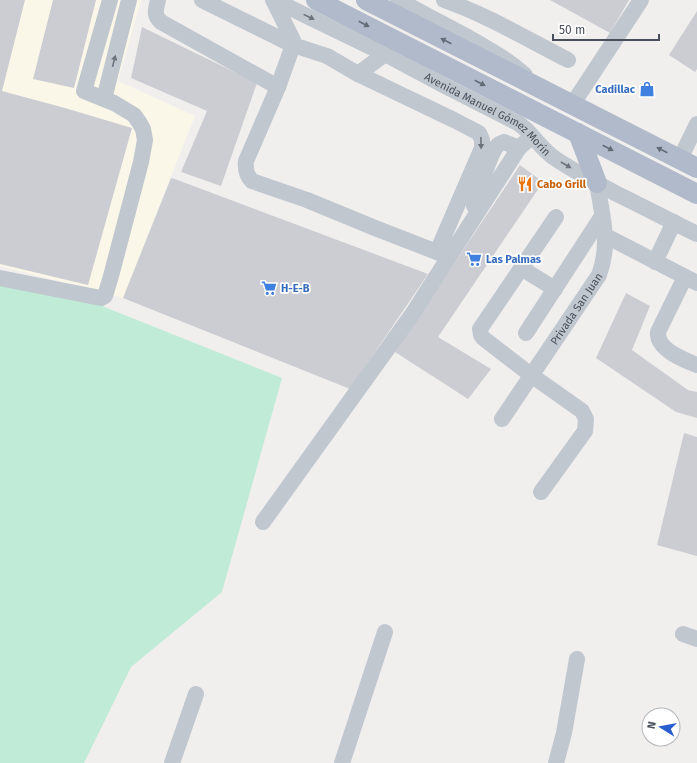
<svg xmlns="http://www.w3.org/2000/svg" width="697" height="763" font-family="'Fira Sans',sans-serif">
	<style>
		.commercial { fill: #faf7e9 }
		.green { fill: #c0ebd6 }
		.building { fill: #cccdd2 }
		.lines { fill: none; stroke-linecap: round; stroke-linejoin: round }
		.minor { stroke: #c0c7cf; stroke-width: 16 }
		.major { stroke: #b0bacb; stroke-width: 20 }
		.oneway { fill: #6c737d }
		.oneway2 { fill: #626a76 }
		.labels { text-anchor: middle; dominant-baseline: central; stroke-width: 3.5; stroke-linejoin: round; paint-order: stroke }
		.shop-label { font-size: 11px; font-weight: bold; fill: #366cbe; stroke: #fff; text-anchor: start }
		.street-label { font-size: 11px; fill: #484f5a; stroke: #fff }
		.food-label { font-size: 11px; font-weight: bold; fill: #c56008; stroke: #fff; text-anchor: start }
	</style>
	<rect width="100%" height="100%" fill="#f1efee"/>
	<path class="commercial" d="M0,0H141L118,81L195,116L123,298L0,266Z"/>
	<path class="green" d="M0,280L102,306L282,378L222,592L131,667L84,763H0Z"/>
	<g class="building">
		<path d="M0,0H25L2,91L65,108L132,128L88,285L0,264Z"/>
		<path d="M53,0H96L74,88L33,79Z"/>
		<path d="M550,0H629L610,33Z"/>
		<path d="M697,11V69L695,72L669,55Z"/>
		<path d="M142,27L257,83L221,186L181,172L207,111L131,78Z"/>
		<path d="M520,165L543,182L438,337L491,369L468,399L395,352Z"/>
		<path d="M171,178L175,179L428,274L350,389L123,298Z"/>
		<path d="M626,293L650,306L632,350L688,390L697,392V418L676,412L596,358Z"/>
		<path d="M684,433L697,437V556L657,545Z"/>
	</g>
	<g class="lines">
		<g class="minor">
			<path d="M158,0C156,9 153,15 161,22L278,87"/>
			<path d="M202,0L293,45L327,56L358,74L454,120L479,133L482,140V148L437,252"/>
			<path d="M273,0L293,40V45L278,87L246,161C245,169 246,175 252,181L307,200L375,228L447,256"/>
			<path id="s1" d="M274,0L385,54L443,85L518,123C533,133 541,150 556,159C575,172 597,183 617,194C644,207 670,221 697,234"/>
			<path d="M398,0C421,12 443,24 466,36C487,48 507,59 525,75"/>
			<path d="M444,0C487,15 527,39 568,60"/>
			<path d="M358,74L385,54"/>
			<path d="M104,99L129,0"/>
			<path d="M572,105L641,0"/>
			<path d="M680,159L697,124"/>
			<path d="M474,206C479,193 489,153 498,145C500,143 502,143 504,142L519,148"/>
			<path d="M606,236L697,283"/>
			<path d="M655,262L674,222"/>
			<path d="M521,268L555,289"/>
			<path d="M685,277L658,332C656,349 684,360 697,365"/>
			<path d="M0,278L101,298L105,296L111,276L141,162L145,140L143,129L139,122L134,115L114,103L84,91L110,0"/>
			<path d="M526,333L602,216"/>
			<path id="s2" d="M502,419L599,275C611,243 602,216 597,183"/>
			<path d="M541,492L585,431L586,419L582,411L531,375L483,338L481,335L480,329L556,217"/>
			<path d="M263,522L411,316L519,148L532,136"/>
			<path d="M683,634L697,639"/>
			<path d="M172,763L196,694"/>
			<path d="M342,763L385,632"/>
			<path d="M556,763L564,733L577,659"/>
		</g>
		<g class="major">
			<path d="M316,0L697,194"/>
			<path d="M366,0L697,168"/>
			<path d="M578,133L597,183"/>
		</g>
	</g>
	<defs><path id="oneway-solid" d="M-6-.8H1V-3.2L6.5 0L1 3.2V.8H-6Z"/></defs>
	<g class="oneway">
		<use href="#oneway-solid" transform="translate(309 17) rotate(26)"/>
		<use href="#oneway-solid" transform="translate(114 61) rotate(-76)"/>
		<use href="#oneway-solid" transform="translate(481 143) rotate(89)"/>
		<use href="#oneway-solid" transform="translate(566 165) rotate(30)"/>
	</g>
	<g class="oneway2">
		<use href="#oneway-solid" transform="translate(364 24) rotate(27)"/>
		<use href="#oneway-solid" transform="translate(446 41) rotate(-153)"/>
		<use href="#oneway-solid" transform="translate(480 83) rotate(27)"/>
		<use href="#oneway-solid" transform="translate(608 148) rotate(27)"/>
		<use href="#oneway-solid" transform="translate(662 150) rotate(-153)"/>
	</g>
	<defs>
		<g id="shop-bare" transform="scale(1.2)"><path d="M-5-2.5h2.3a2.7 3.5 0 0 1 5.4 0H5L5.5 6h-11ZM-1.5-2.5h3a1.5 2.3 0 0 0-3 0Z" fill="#3f7fe0" stroke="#fff" stroke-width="2.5" paint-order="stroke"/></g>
		<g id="restaurant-bare" transform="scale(1.2)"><path d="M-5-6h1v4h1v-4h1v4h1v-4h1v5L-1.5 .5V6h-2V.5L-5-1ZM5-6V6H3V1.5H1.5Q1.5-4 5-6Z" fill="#e8710a" stroke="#fff" stroke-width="2.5" paint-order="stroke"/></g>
		<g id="supermarket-bare" transform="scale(1.2)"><path d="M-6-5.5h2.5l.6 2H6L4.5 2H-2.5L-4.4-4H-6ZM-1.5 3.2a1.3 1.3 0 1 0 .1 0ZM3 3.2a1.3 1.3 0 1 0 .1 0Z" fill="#3f7fe0" stroke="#fff" stroke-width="2.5" paint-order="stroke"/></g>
	</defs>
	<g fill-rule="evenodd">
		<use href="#shop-bare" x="647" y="89"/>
		<use href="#restaurant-bare" x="525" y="184"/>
		<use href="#supermarket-bare" x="474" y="259"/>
		<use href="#supermarket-bare" x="269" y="288"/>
	</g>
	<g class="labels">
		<g class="shop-label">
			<text x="635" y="89" text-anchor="end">Cadillac</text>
			<text x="486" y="259">Las Palmas</text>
			<text x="281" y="288">H-E-B</text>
		</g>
		<g class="street-label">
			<text stroke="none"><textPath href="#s1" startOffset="243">Avenida Manuel Gómez Morín</textPath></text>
			<text stroke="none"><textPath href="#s2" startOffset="133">Privada San Juan</textPath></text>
		</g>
		<g class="food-label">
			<text x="537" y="184">Cabo Grill</text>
		</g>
	</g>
	<g transform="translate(661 727) rotate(281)"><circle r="19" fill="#ffffff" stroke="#b6b9bd"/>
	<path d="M0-3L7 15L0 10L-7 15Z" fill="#295ed0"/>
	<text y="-6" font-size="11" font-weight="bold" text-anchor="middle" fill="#484f5a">N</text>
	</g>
	<path d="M553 34v6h106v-6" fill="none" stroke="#484f5a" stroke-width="2"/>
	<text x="559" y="34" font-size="12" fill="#484f5a" stroke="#ffffff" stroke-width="3" paint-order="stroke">50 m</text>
</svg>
